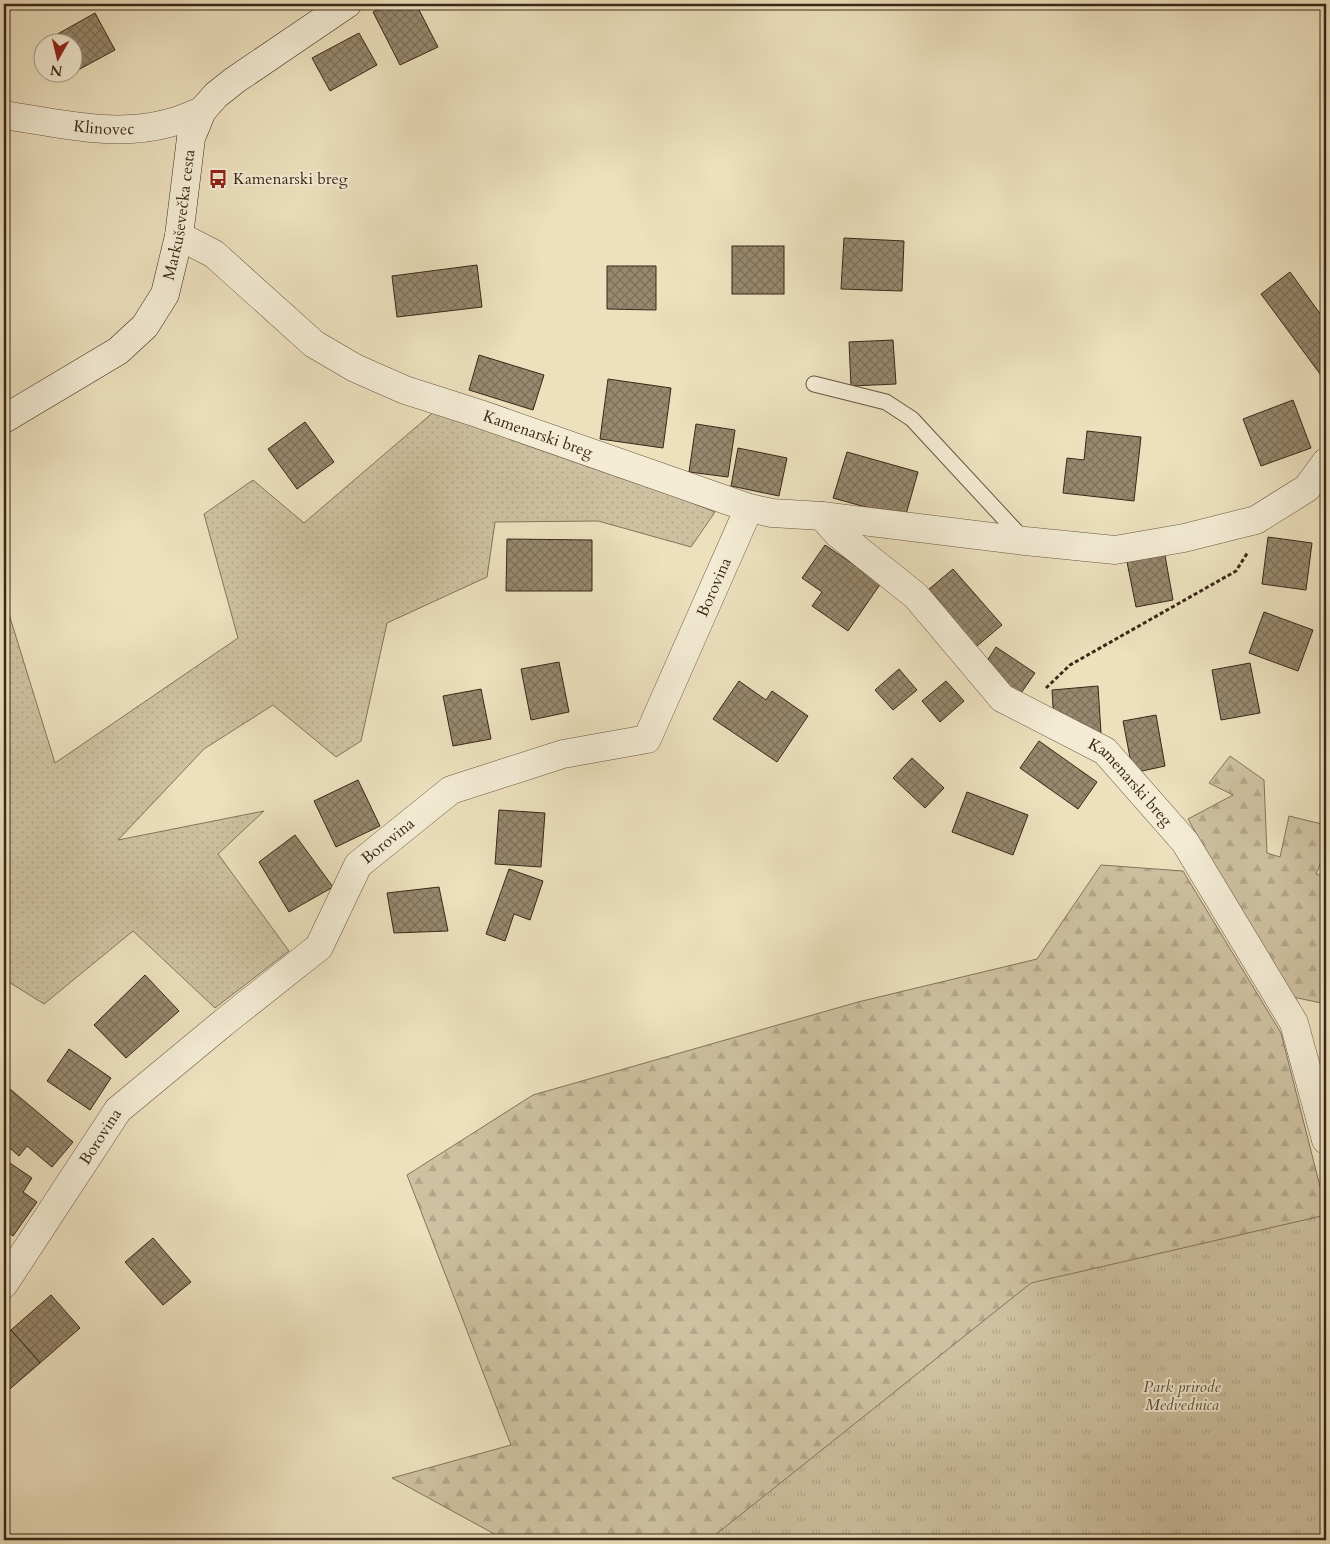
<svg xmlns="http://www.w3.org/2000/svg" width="1330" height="1544" font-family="Cardo,serif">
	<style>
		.grass { fill: url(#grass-dots); stroke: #84745c }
		.forest { fill: url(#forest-firs); stroke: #84745c }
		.park { fill: url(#park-tufts); stroke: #84745c }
		.building { fill: url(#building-cross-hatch); stroke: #3a2818 }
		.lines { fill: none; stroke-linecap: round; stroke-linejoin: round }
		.lane-casing { stroke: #665641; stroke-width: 17 }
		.street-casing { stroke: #665641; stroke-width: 29 }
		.secondary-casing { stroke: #3a2818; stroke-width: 29 }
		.path { stroke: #3a2818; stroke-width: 3; stroke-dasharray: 4 2.5; stroke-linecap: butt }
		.lane { stroke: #f3ebd4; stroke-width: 15 }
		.street { stroke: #f3ebd4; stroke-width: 28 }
		.secondary { stroke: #f3ebd4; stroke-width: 28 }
		.labels { text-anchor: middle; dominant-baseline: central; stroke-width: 4; stroke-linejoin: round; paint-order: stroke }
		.street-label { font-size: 16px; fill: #3a2818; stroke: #f3ebd4 }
		.poi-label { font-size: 16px; fill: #3a2818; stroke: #f3ebd4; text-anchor: start }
		.park-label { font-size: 16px; font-style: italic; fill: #5f4e3a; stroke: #f3ebd4 }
	</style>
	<defs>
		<pattern id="grass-dots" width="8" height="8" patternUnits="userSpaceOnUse" patternTransform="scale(1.25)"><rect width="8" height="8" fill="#cec1a1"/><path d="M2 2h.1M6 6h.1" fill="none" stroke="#b2a68a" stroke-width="1.8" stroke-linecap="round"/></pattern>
		<pattern id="forest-firs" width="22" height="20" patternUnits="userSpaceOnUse" patternTransform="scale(1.25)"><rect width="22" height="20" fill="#cec1a1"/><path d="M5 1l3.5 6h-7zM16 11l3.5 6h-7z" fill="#b2a68a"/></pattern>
		<pattern id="park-tufts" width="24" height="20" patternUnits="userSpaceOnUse" patternTransform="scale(1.25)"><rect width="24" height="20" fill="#cec1a1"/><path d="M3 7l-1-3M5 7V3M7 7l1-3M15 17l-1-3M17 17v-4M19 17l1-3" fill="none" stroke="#b2a68a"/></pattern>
		<pattern id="building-cross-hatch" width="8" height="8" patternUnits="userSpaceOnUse" patternTransform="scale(1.25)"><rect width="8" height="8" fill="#97886e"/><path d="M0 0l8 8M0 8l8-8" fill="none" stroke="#7c6f59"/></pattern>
	</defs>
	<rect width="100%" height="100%" fill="#ece0bd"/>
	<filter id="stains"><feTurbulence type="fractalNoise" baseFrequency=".004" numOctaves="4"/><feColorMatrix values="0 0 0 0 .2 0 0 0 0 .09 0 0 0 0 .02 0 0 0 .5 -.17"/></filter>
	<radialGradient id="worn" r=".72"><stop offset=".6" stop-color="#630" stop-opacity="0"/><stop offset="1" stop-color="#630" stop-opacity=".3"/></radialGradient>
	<path class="grass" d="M436,410L630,478L715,512L691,547L598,521L495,522L487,577L387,623L361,741L336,757L273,705L204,749L118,840L264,811L218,854L289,951L215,1008L133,931L44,1004L4,979V598L55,763L238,638L204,514L253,480L304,523Z"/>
	<g class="forest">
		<path d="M1230,756L1264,780L1267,853L1280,857L1289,816L1326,825V851L1316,874L1326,877V1004L1288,996L1188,819L1233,795L1209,783Z"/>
		<path d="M1101,865L1183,871L1281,1033L1326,1210V1258L1257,1540H499L498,1536L392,1478L511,1445L407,1175L533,1095L858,1002L1037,959Z"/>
	</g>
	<path class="park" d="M1326,1215V1540H709L1031,1283Z"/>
	<g class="building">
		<path d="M389,4H416L438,47L400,65L373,12Z"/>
		<path d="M95,13L115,50L65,77L62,72H72V42H45V41Z"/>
		<path d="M359,33L377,65L330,91L312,58Z"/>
		<path d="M844,238L904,241L902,291L841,289Z"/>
		<rect x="732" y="246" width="52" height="48"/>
		<path d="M477,265L482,307L397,317L392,276Z"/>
		<path d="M607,266H656V310L607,309Z"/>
		<path d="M1290,272L1326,322V382L1261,294Z"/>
		<path d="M893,340L896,384L851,386L849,342Z"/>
		<path d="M479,355L544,375L533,410L469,390Z"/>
		<path d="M608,379L671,388L663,448L600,439Z"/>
		<path d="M1293,400L1311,448L1261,466L1243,419Z"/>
		<path d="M305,422L334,462L297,489L268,449Z"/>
		<path d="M696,424L735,430L728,477L689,472Z"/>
		<path d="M1087,431L1141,437L1134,501L1063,493L1067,458L1084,460Z"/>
		<path d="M738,448L787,458L779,496L731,486Z"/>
		<path d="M847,452L918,472L905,518L833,498Z"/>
		<path d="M1268,537L1312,543L1306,590L1262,584Z"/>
		<path d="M507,539L592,540V591H506Z"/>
		<path d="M825,545L881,583L848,631L812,606L822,592L802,578Z"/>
		<path d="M1164,550L1173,600L1136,607L1126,557Z"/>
		<path d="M953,569L1002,625L971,651L922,595Z"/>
		<path d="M1264,612L1313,630L1298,671L1249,653Z"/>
		<path d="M996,647L1035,673L1019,696L981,670Z"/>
		<path d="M559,662L569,712L531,720L521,669Z"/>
		<path d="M1250,663L1260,713L1221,720L1212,670Z"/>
		<path d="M899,669L917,690L893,710L875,690Z"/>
		<path d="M739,681L766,700L772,691L808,716L777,762L713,719Z"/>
		<path d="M946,681L964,701L940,722L922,701Z"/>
		<path d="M1098,686L1101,733L1075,735L1054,724L1052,690Z"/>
		<path d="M481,689L491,739L453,746L443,696Z"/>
		<path d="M1156,715L1165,766L1133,773L1123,721Z"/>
		<path d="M1039,741L1097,782L1078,809L1020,768Z"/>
		<path d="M912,758L944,788L925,808L893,778Z"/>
		<path d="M358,780L380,826L336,847L314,801Z"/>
		<path d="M967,792L1028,815L1013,855L952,832Z"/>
		<path d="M499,810L545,813L541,867L495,864Z"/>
		<path d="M295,835L333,887L289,912L259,862Z"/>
		<path d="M509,869L543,881L530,920L514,914L505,941L486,934Z"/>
		<path d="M439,887L448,931L394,933L387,893Z"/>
		<path d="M145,975L179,1011L126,1058L94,1025Z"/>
		<path d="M69,1049L111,1078L90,1110L47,1081Z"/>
		<path d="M4,1084L73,1142L52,1167L27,1146L19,1156L4,1143Z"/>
		<path d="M4,1159L32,1178L23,1192L37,1202L13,1236L4,1229Z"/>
		<path d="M153,1238L191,1282L163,1305L125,1262Z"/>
		<path d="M51,1295L80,1328L40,1363L11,1330Z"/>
		<path d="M11,1330L40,1363L4,1394V1336Z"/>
	</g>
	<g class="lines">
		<g class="lane-casing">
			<path id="lane" d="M814,384L886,402L912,419L1025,541"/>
		</g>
		<g class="street-casing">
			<g id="street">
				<path id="s1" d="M4,115C58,123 115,138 169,123C180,121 191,115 202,111"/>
				<path id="s2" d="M179,236L214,254L314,344L355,368L405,390L480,414L749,508L772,513L822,516L837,533L916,596L1002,698L1105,751L1185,842L1294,1023L1326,1140"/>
				<path d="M822,516L1025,541L1115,550L1184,538L1256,520L1307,488L1326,462"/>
				<path id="s3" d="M4,1284L118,1110L223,1023L319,947L358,865L451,790L563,754L647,739L749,508"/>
			</g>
		</g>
		<g class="secondary-casing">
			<g id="secondary">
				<path id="s4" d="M4,419L118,351L145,326L165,294L179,236L191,138L202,111L216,95L235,80L347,4"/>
			</g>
		</g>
		<path class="path" d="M1046,688L1070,665L1236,571L1248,552"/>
		<use href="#lane" class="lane"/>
		<use href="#street" class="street"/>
		<use href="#secondary" class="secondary"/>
	</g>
	<defs>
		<g id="bus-bare" transform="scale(1.5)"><path d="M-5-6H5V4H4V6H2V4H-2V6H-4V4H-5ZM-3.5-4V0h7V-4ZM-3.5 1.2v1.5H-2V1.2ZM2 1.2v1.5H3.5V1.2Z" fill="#8f2418" stroke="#f3ebd4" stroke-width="2.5" paint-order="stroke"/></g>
	</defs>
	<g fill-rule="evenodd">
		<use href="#bus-bare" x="218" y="179"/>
	</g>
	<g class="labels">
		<g class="street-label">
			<text stroke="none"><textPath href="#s1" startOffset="101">Klinovec</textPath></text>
			<text stroke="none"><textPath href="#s4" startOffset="288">Markuševečka cesta</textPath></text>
			<text stroke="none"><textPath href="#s2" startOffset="416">Kamenarski breg</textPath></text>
			<text stroke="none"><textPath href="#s3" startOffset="1046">Borovina</textPath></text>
			<text stroke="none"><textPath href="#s2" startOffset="1126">Kamenarski breg</textPath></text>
			<text stroke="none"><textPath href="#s3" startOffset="596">Borovina</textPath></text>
			<text stroke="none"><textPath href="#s3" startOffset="176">Borovina</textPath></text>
		</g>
		<g class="poi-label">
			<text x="233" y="179">Kamenarski breg</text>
		</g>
		<g class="park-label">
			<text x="1182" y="1387">Park prirode<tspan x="1182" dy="18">Medvednica</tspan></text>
		</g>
	</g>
	<rect width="1330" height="1544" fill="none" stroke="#ece0bd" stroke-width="20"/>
	<rect x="5" y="5" width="1320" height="1534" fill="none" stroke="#3a2818" stroke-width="2.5"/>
	<rect x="10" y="10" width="1310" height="1524" fill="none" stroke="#3a2818"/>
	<g transform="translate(58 58) rotate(188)"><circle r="24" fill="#f3ebd4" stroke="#a99d89"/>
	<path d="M0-4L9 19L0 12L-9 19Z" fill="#8f2418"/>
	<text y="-8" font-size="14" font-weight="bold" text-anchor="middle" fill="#3a2818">N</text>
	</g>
	<rect width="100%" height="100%" filter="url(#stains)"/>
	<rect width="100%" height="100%" fill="url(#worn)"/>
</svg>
